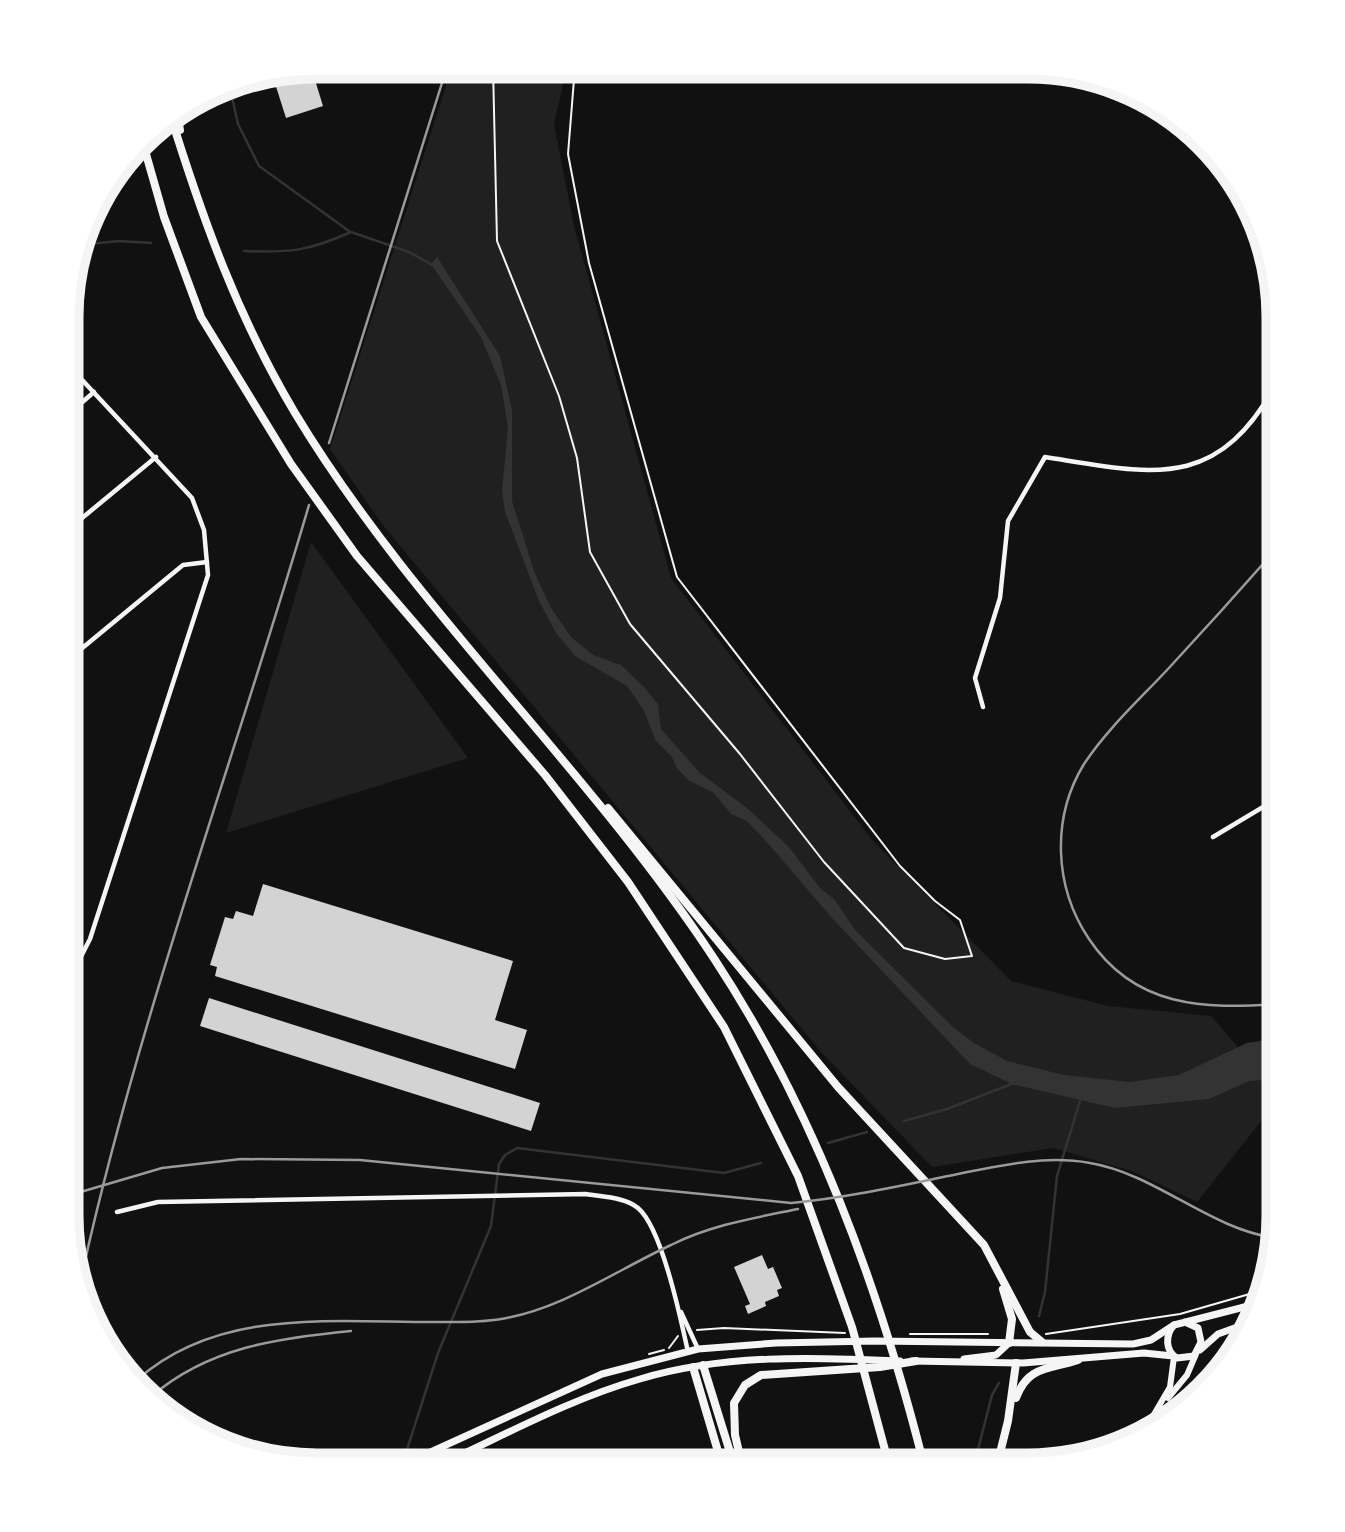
<svg xmlns="http://www.w3.org/2000/svg" width="1345" height="1532" font-family="Lato,sans-serif">
	<style>
		.green { fill: #202020 }
		.water { fill: #333 }
		.lines { fill: none; stroke-linecap: round; stroke-linejoin: round }
		.stream { stroke: #333; stroke-width: 2.5 }
		.building { fill: #d3d3d3 }
		.path { stroke: #f5f5f5; stroke-width: 2 }
		.minor { stroke: #f5f5f5; stroke-width: 4.5 }
		.secondary { stroke: #f5f5f5; stroke-width: 6 }
		.primary { stroke: #f5f5f5; stroke-width: 7 }
		.motorway { stroke: #f5f5f5; stroke-width: 8 }
		.rail { stroke: #9a9a9a; stroke-width: 2.5 }
		.rim { fill: none; stroke: #f5f5f5; stroke-width: 9 }
	</style>
	<rect width="100%" height="100%" fill="#111"/>
	<g class="green">
		<path d="M452,67H567L554,124L574,226L671,578L873,841L1011,981L1108,1006L1211,1016L1278,1093V1100L1197,1202L1132,1171L1053,1148L932,1167L821,1052L382,524L330,449Z"/>
		<path d="M311,542L468,758L226,833Z"/>
	</g>
	<path class="water" d="M437,257L500,356L512,410V501L535,574L551,608L571,637L593,655L621,665L643,686L658,704L661,729L700,773L747,808L789,847L820,888L835,900L855,930L953,1027L974,1043L1007,1061L1064,1075L1130,1082L1179,1075L1247,1043L1278,1038V1079L1249,1081L1209,1099L1115,1108L1012,1084L970,1064L832,918L766,841L747,821L731,814L714,793L688,780L677,768L672,757L656,741L643,709L627,686L575,656L556,633L539,601L505,512L502,490L508,428L501,385L481,337L431,264Z"/>
	<g class="lines">
		<g class="stream">
			<path d="M229,84L238,124L259,166L349,231"/>
			<path d="M80,245L119,241L151,243"/>
			<path d="M244,251C290,253 308,251 351,232L409,252L434,266"/>
			<path d="M904,1121L947,1109L1014,1083"/>
			<path d="M828,1143L867,1132"/>
			<path d="M1039,1316L1045,1292L1057,1176L1080,1101"/>
			<path d="M403,1462L438,1353L491,1226L499,1164L505,1155L517,1148L724,1173L761,1163"/>
			<path d="M974,1465L992,1395L999,1383"/>
		</g>
	</g>
	<g class="building">
		<path d="M311,67L323,106L286,118L272,74Z"/>
		<path d="M263,884L513,961L495,1020L527,1030L515,1069L215,976L217,967L210,965L225,917L233,919L236,911L253,916Z"/>
		<path d="M209,998L540,1103L531,1131L200,1026Z"/>
		<path d="M762,1255L768,1269L773,1267L782,1288L777,1290L779,1296L765,1302L766,1306L748,1314L745,1306L750,1304L734,1267Z"/>
	</g>
	<g class="lines">
		<g class="path">
			<path d="M493,67L497,241L559,396L577,458L590,552L630,624L740,754L824,862L904,948L945,959L972,956L960,920L935,901L900,866L677,577L589,263L568,154L575,67"/>
			<path d="M697,1330L724,1328L845,1333"/>
			<path d="M910,1334H988"/>
			<path d="M1046,1334L1180,1314L1260,1291"/>
			<path d="M669,1348L678,1336"/>
			<path d="M649,1354L664,1350"/>
			<path d="M382,1465L396,1460"/>
		</g>
		<g class="minor">
			<path d="M71,412L94,392"/>
			<path d="M70,528L156,457"/>
			<path d="M69,659L183,565L207,562"/>
			<path d="M983,707L975,678L1000,598L1008,521L1045,457C1154,474 1217,493 1278,381"/>
			<path d="M1213,837L1278,798"/>
			<path d="M68,982L90,939L208,575L204,530L192,498L71,368"/>
			<path d="M117,1212L158,1202L586,1194C602,1197 625,1197 638,1208C662,1228 681,1320 688,1352"/>
			<path d="M681,1312L698,1349"/>
		</g>
		<g class="secondary">
			<path d="M1168,1398L1187,1375L1196,1354"/>
			<path d="M1142,1435L1170,1387L1174,1357"/>
		</g>
		<g class="primary">
			<path d="M1185,1322L1198,1328L1201,1342L1194,1356L1177,1358C1165,1351 1165,1335 1174,1325L1256,1304"/>
			<path d="M1200,1350L1218,1334L1251,1322"/>
			<path d="M964,1359L996,1355L1009,1343"/>
			<path d="M912,1361L1023,1363L1144,1353L1173,1356"/>
			<path d="M402,1465L602,1374L698,1349L776,1343L875,1341L1133,1344L1151,1340L1174,1325"/>
			<path d="M439,1465C505,1435 570,1399 640,1379C724,1354 813,1357 900,1361"/>
		</g>
		<g class="motorway">
			<path d="M177,113L180,130"/>
			<path d="M171,117C204,223 238,317 295,413C413,609 589,768 715,960C816,1114 879,1287 924,1465"/>
			<path d="M142,140L164,217L201,317L291,464L357,556L545,775L628,882L724,1027L798,1176L852,1327L889,1465"/>
			<path d="M608,808L838,1087L984,1245L1030,1332L1042,1342"/>
			<path d="M1003,1289L1012,1319L1009,1343"/>
			<path d="M703,1365L734,1465"/>
			<path d="M693,1367L722,1465"/>
			<path d="M1016,1398C1028,1365 1049,1370 1078,1360"/>
			<path d="M742,1465L735,1435L734,1403L745,1385L761,1375L880,1367L916,1361"/>
			<path d="M997,1465L1008,1421L1016,1363"/>
		</g>
		<g class="rail">
			<path d="M329,443L447,67"/>
			<path d="M1278,1004C1204,1009 1135,1008 1089,939C1054,887 1051,818 1084,764C1107,729 1140,699 1168,669C1205,629 1242,588 1278,547"/>
			<path d="M67,1196L162,1168L241,1159L360,1160L791,1203C847,1198 903,1185 958,1174C1002,1165 1045,1155 1090,1163C1156,1174 1211,1230 1276,1238"/>
			<path d="M82,1274C140,1013 234,761 309,505"/>
			<path d="M137,1380C218,1308 331,1322 432,1322C455,1322 478,1323 501,1319C562,1309 615,1271 671,1245C711,1225 754,1218 798,1209"/>
			<path d="M152,1396C209,1347 279,1338 351,1331"/>
		</g>
	</g>
	<path d="M0 0H1345V1532H0ZM317 79H1028A238 238 0 0 1 1266 317V1215A238 238 0 0 1 1028 1453H317A238 238 0 0 1 79 1215V317A238 238 0 0 1 317 79Z" fill="#fff" fill-rule="evenodd"/>
	<path class="rim" d="M317 79H1028A238 238 0 0 1 1266 317V1215A238 238 0 0 1 1028 1453H317A238 238 0 0 1 79 1215V317A238 238 0 0 1 317 79Z"/>
</svg>
